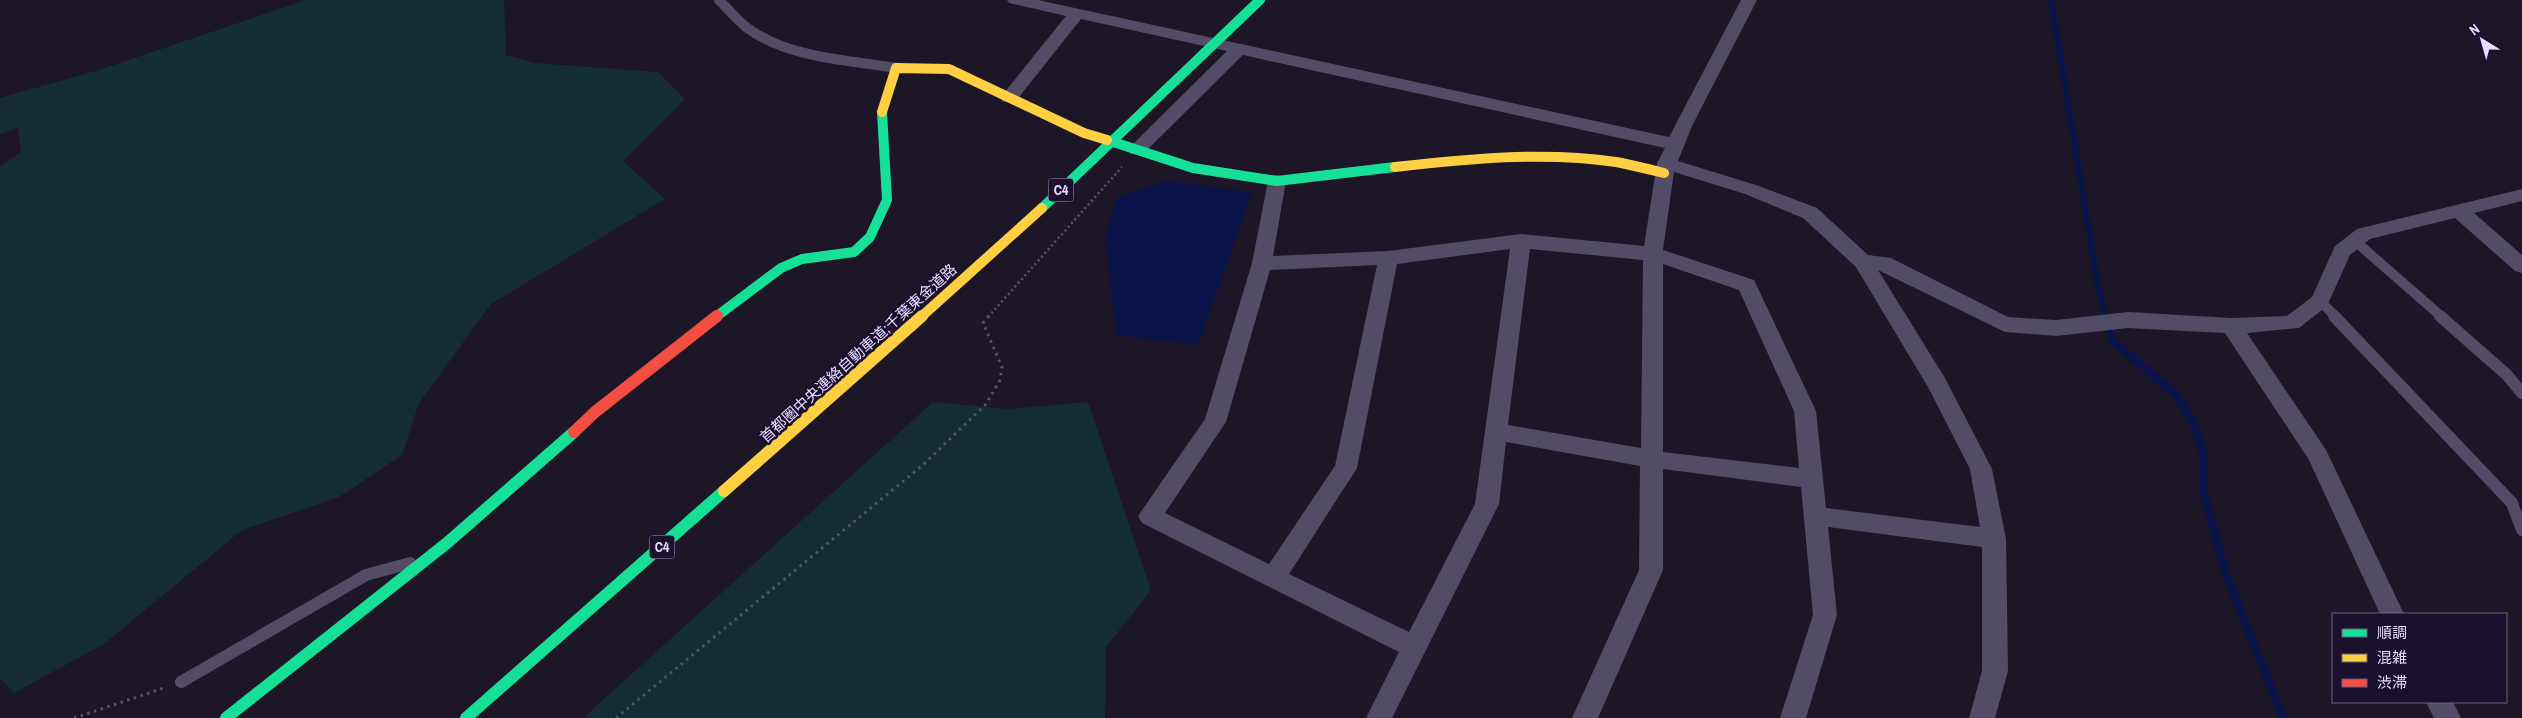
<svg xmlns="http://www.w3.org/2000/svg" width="2522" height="718" font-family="'Archivo Narrow','Noto Sans JP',sans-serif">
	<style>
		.green { fill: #142d35 }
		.water { fill: #0b144a }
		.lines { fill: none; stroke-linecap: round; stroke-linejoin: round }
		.stream-far1 { stroke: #0b144a; stroke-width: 6 }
		.stream { stroke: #0b144a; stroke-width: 8 }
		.path-far1 { stroke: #4e566a; stroke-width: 2.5; stroke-dasharray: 2 3; stroke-linecap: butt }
		.path { stroke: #4e566a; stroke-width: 3; stroke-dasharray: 2.5 4.5; stroke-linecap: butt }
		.lane-far1 { stroke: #524c67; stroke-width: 10 }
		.lane { stroke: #524c67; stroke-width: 12 }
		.street { fill: #524c67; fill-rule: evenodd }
		.fast-far1 { stroke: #16e098; stroke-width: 10 }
		.fast { stroke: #16e098; stroke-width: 12 }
		.slow-far1 { stroke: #ffcf43; stroke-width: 10 }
		.slow { stroke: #ffcf43; stroke-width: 12 }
		.jam-far1 { stroke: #f24e42; stroke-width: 10 }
		.jam { stroke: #f24e42; stroke-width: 12 }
		.labels { text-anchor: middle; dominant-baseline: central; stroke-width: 5; stroke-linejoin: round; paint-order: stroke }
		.shield { fill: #1b102d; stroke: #aa9fc0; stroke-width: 1 }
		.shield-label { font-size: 14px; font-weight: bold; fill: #e7dcff }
		.street-label { font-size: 15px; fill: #e7dcff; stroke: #1b102d }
	</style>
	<rect width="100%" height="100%" fill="#1c1627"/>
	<g class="green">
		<path d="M306,0H504L506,55L535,63L658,72L685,99L623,161L665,199L491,304L419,403L402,455L339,497L242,530L104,644L14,693L0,678V167L21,152L18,128L0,134V98L99,70Z"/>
		<path d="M933,402L1008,409L1088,402L1151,590L1106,647L1105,718H583Z"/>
	</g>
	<path class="water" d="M1167,181L1252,192L1198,345L1117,335L1105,240L1117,197Z"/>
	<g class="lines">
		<path class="stream-far1" d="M2051,0L2099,292L2106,317"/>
		<path class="stream" d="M2106,316L2113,341L2176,395L2193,421L2203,453L2204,493L2226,574L2283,718"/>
		<path class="path-far1" d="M988,317L1122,167"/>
		<g class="path">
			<path d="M74,718L164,688"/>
			<path d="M616,718L924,464L986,404L1000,380L1002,367L983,323L989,316"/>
		</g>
		<g class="lane-far1">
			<path d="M719,0C728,9 736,19 746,27C787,58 847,60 896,68"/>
			<path d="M2355,241L2442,317"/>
			<path d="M2320,301L2336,317"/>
		</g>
		<g class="lane">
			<path d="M2334,316L2512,503L2522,530"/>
			<path d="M2440,316L2507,375L2522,393"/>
			<path d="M181,682L366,575L410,563"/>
		</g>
		<g class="street">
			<path d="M1007,0H1038L1669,137L1741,0H1757L1692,126L1678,161L1759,186L1817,208L1868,255L1891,258L2008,317L2056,320L2128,312L2231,318L2287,316L2312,297L2335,246L2357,229L2522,189V201L2474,213L2522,255V273L2515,271L2455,218L2370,239L2350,255L2327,306L2299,328L2247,333L2326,450L2404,614H2380L2309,460L2225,333L2128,328L2056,336L2005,332L1878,270L1945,378L1992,469L2006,539L2008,671L1995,718H1969L1982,671V547L1828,527L1837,615L1806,718H1780L1813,615L1801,487L1663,469V570L1598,718H1572L1639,570L1640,466L1506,442L1499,504L1392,718H1366L1399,652L1142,523L1138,516L1205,419L1252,263L1268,181L1270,177L1277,175L1284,177L1286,181L1273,256L1388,251L1521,234L1644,246L1657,163L1665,148L1243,55L1143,154H1131L1128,150L1131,146L1227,51L1081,19L1015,102H1003L1000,98L1066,16L1009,3ZM1674,172L1745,194L1803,218L1856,267L1928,387L1970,469L1980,527L1826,508L1816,411L1754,280L1663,250ZM1510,249L1475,504L1409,632L1289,574L1357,468L1397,264ZM1530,249L1643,260L1641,448L1508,425ZM1663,264L1739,290L1794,411L1799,468L1663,452ZM1377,265L1335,466L1269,564L1165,513L1226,422L1270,270Z"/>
			<path d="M2426,702H2453L2461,718H2434Z"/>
		</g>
		<g class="fast-far1">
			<path d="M1107,140L1193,168L1277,181L1395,167"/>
			<path d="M1042,208L1260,0"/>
			<path d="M717,316L781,268L802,259L854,252L870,237L887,200L882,112"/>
		</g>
		<g class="fast">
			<path d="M226,718L447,543L574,432"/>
			<path d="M466,718L724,491"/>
		</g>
		<g class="slow-far1">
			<path d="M882,112L896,68L949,69L1084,133L1107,140"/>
			<path d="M1395,167C1467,159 1543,151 1616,162C1632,165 1648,169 1664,173"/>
			<path d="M921,317L1042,208"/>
		</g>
		<path class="slow" d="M724,491L922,316"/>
		<path class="jam-far1" d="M715,317L717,316"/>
		<path class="jam" d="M574,432L595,412L717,316"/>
	</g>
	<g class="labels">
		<g class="shield">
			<rect x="1048.5" y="178.5" width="25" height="23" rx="4"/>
			<rect x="649.5" y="535.5" width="25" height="23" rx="4"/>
		</g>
		<g class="shield-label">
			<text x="1061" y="190">C4</text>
			<text x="662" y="547">C4</text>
		</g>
		<g class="street-label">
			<text transform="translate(858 353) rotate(-42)">首都圏中央連絡自動車道;千葉東金道路</text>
		</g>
	</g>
	<rect x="2332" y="613" width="175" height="90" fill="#1b102d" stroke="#6d6281"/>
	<rect x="2342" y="629" width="25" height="8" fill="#16e098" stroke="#6d6281"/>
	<text x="2377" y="638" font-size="15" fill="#e7dcff">順調</text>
	<rect x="2342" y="654" width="25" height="8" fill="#ffcf43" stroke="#6d6281"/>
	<text x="2377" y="663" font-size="15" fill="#e7dcff">混雑</text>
	<rect x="2342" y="679" width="25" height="8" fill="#f24e42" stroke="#6d6281"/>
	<text x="2377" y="688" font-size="15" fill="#e7dcff">渋滞</text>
	<g transform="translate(2482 40) rotate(323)" stroke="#1b102d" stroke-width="4" paint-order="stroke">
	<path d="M0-4L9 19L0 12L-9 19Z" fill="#e7dcff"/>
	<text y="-8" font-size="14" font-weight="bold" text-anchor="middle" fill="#e7dcff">N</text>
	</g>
</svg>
